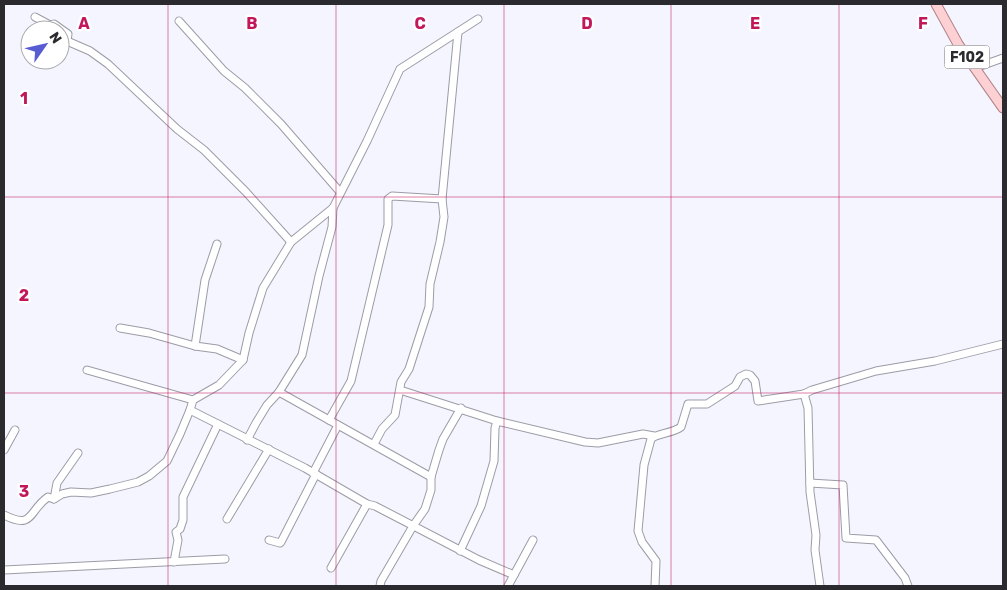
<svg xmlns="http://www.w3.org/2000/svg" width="1007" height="590" font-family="Rubik,sans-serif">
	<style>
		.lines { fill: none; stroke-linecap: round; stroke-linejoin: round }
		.minor-casing { stroke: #9c9ca7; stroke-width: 9 }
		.major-casing { stroke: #b28287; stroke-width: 11 }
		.minor { stroke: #fff; stroke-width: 7 }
		.major { stroke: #fdd0d4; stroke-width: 9 }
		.grid { fill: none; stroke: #c2185b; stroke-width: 1; stroke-opacity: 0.55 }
		.labels { text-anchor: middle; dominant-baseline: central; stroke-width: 4.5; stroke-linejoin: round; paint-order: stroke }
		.shield { fill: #fff; stroke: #6a6a6d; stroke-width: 1 }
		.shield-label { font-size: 14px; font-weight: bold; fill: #2a2a2f }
		.grid-label { font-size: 16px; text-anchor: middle; font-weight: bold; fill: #c2185b; stroke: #fff; stroke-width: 4.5; stroke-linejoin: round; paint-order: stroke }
	</style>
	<rect width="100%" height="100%" fill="#f5f5ff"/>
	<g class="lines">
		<g class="minor-casing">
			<g id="minor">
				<path d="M35,17L50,25L54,24L68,34L67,41L90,51L108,64L177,129L204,150L246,192L291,242"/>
				<path d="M179,21L224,71L245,88L281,124L340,192"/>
				<path d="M975,68L1003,58"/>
				<path d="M120,328L149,333L195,346L217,349L243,360"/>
				<path d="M195,346L205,280L217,244"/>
				<path d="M87,370L193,400"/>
				<path d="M400,390L497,421L585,442L598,443L643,434L654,436"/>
				<path d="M279,392L431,477"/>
				<path d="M804,394L812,390L876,371L935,361L1003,344"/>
				<path d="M190,410L305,468L367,504L375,506L479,560L514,575L533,540"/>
				<path d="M329,420L351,381L388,225V199L392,196L442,199"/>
				<path d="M247,440L256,423L267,405L279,392L302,355L319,276L332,227L333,208"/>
				<path d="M374,444L382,429L395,415L401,382L409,369L429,307L430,284L440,242L444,217L442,199L458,32"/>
				<path d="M4,450L15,430"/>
				<path d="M313,473L338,425"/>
				<path d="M810,483L843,485L846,538L876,540L905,578L908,586"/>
				<path d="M54,499L62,494L71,492L91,493L110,489L138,482L149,476L167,461L180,434L190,410L193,400L219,385L243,360L249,333L263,288L291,242L333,208L367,141L400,69L478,19"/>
				<path d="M4,515C34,530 28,511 48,497L54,499L57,483L78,453"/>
				<path d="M227,519L269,449"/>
				<path d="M269,540L280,543L281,542L316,474"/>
				<path d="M460,551L481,506L494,461L495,428L497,421"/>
				<path d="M174,562L178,540L176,532L180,529L183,520V497L218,424"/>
				<path d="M331,568L367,504"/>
				<path d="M4,570L225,559"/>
				<path d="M380,586L381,581L413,526L425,509L431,490V477L439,450L443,439L461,408"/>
				<path d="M508,586L514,575"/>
				<path d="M655,586L656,561L642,542L638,531L644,465L651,439C657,433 671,434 681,427L688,404H707L735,386L740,377L746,374L750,375L755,381L758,401L804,394L808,408L810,492L816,535L815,550L820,586"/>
			</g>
		</g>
		<g class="major-casing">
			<path id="major" d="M936,4L958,44L1003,108"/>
		</g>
		<use href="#minor" class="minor"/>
		<use href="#major" class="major"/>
	</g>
	<path class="grid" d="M168,4V586M336,4V586M504,4V586M671,4V586M839,4V586M4,197H1003M4,393H1003"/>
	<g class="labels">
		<rect class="shield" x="944.5" y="45.5" width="45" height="23" rx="4"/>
		<g class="shield-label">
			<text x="967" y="57">F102</text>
		</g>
	</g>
	<g class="grid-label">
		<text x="84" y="29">A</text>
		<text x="252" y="29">B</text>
		<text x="420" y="29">C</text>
		<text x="587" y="29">D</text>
		<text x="755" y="29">E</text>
		<text x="923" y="29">F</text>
		<text x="24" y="104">1</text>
		<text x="24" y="301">2</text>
		<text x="24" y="497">3</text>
	</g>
	<rect width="1007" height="590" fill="none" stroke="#2a2a2f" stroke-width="10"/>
	<g transform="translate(45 45) rotate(56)"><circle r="24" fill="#ffffff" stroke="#aaaaac"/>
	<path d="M0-4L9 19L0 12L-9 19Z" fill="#585cd3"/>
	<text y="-8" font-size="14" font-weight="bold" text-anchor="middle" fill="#2a2a2f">N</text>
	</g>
</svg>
